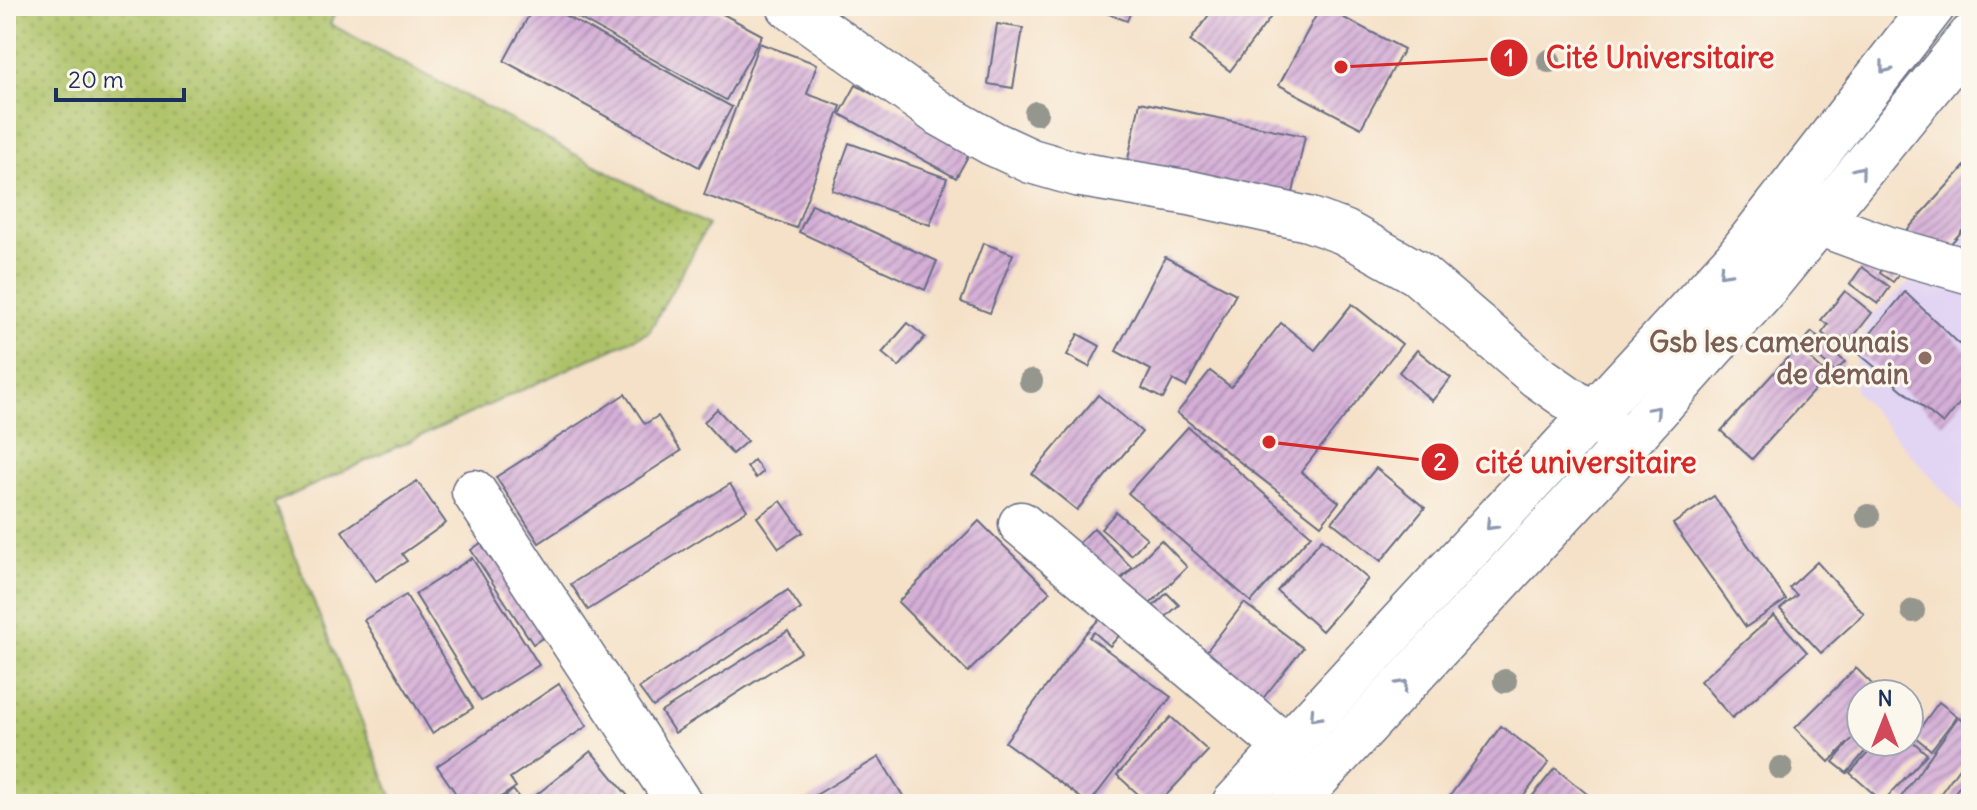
<svg xmlns="http://www.w3.org/2000/svg" width="1977" height="810" font-family="Delius,sans-serif">
	<style>
		.built { fill: #e2d4f3 }
		.green { fill: url(#green-dots); stroke: #647862; stroke-width: 2 }
		.building { fill: url(#building-hatch) }
		.lines { fill: none; stroke-linecap: round; stroke-linejoin: round }
		.minor-casing { stroke: #676d83; stroke-width: 47 }
		.major-casing { stroke: #676d83; stroke-width: 47 }
		.minor { stroke: #fff; stroke-width: 44 }
		.major { stroke: #fff; stroke-width: 44 }
		.tree { fill: #95978f }
		.oneway { stroke: #8d97ae }
		.education-dot { fill: #8d6e63; stroke: #fbf7ec; stroke-width: 3 }
		.labels { text-anchor: middle; dominant-baseline: central; stroke-width: 6; stroke-linejoin: round; paint-order: stroke }
		.education-label { font-size: 28px; font-weight: bold; fill: #785e54; stroke: #fbf7ec; text-anchor: end }
		.leader { fill: none; stroke: #d62828; stroke-width: 3 }
		.callout-dot { fill: #d62828; stroke: #fbf7ec; stroke-width: 3 }
		.mark-label { font-size: 24px; text-anchor: middle; font-weight: bold; fill: #fff }
		.callout-label { font-size: 30px; text-anchor: middle; font-weight: bold; fill: #d62828; stroke: #fbf7ec; stroke-width: 6; stroke-linejoin: round; paint-order: stroke }
	</style>
	<defs>
		<pattern id="green-dots" width="8" height="8" patternUnits="userSpaceOnUse" patternTransform="scale(2)"><rect width="8" height="8" fill="#adc267"/><path d="M2 2h.1M6 6h.1" fill="none" stroke="#8c9e58" stroke-width="1.8" stroke-linecap="round"/></pattern>
		<pattern id="building-hatch" width="6" height="6" patternUnits="userSpaceOnUse" patternTransform="scale(2)"><rect width="6" height="6" fill="#d5afd7"/><path d="M-1 1l2-2M0 6l6-6M5 7l2-2" fill="none" stroke="#ac8fb2"/></pattern>
	</defs>
	<rect width="100%" height="100%" fill="#fbf7ec"/>
	<filter id="ink" filterUnits="userSpaceOnUse"><feTurbulence type="fractalNoise" baseFrequency=".0125" numOctaves="2"/><feDisplacementMap in="SourceGraphic" scale="16" xChannelSelector="R" yChannelSelector="G"/><feConvolveMatrix kernelMatrix="1 2 1 2 8 2 1 2 1" color-interpolation-filters="sRGB"/></filter>
	<filter id="wash" filterUnits="userSpaceOnUse"><feTurbulence type="fractalNoise" baseFrequency=".006" numOctaves="4" result="noise"/><feDisplacementMap in="SourceGraphic" scale="32" xChannelSelector="R" yChannelSelector="G"/><feGaussianBlur stdDeviation="1.8" result="paint"/><feColorMatrix in="noise" values="0 0 0 0 0 0 0 0 0 0 0 0 0 0 0 0 0 1.4 0 .05"/><feComposite in="paint" operator="in"/></filter>
	<g filter="url(#wash)">
		<rect width="100%" height="100%" fill="#f5e1c8"/>
		<path class="built" d="M1971,231V522L1855,391L1856,351L1871,315Z"/>
		<path class="green" d="M6,6H338L330,24L708,225L649,332L274,503L395,804H6V621L16,593L6,588Z"/>
		<g id="blocks">
			<g class="building">
				<path d="M534,6H548L732,107L699,167L504,61Z"/>
				<path d="M557,6H708L762,35L726,100Z"/>
				<path d="M1088,6H1133L1127,21Z"/>
				<path d="M1208,6H1279L1230,71L1190,41L1213,9Z"/>
				<path d="M1321,6L1404,49L1361,128L1279,85Z"/>
				<path d="M997,24L1023,28L1013,88L988,84Z"/>
				<path d="M759,43L817,64L807,94L841,106L796,228L704,195Z"/>
				<path d="M856,85L972,149L956,178L840,114Z"/>
				<path d="M1140,102L1305,136L1292,198L1127,164Z"/>
				<path d="M849,143L947,178L930,225L832,190Z"/>
				<path d="M1965,166L1971,171V221L1938,258L1907,230Z"/>
				<path d="M812,204L937,261L925,290L799,232Z"/>
				<path d="M983,243L1013,254L990,313L961,302Z"/>
				<path d="M1165,257L1236,294L1186,387L1173,380L1163,399L1142,388L1151,370L1116,351Z"/>
				<path d="M1887,263L1900,273L1893,282L1880,273Z"/>
				<path d="M1862,267L1890,287L1878,304L1850,284Z"/>
				<path d="M1845,291L1872,313L1849,342L1843,338L1837,345L1822,333L1828,325L1821,320Z"/>
				<path d="M1905,292L1971,355V389L1943,424L1856,351Z"/>
				<path d="M1352,304L1402,344L1301,472L1339,502L1321,525L1177,413L1210,371L1231,387L1281,323L1315,350Z"/>
				<path d="M908,323L925,337L899,367L882,353Z"/>
				<path d="M1812,332L1845,362L1835,372L1802,343Z"/>
				<path d="M1078,334L1100,346L1089,367L1067,355Z"/>
				<path d="M1797,347L1828,375L1752,459L1721,431Z"/>
				<path d="M1417,350L1451,378L1432,401L1399,372Z"/>
				<path d="M625,394L645,424L658,416L681,451L539,543L496,477Z"/>
				<path d="M1098,395L1142,432L1077,510L1032,474Z"/>
				<path d="M717,409L747,441L732,454L704,422Z"/>
				<path d="M1188,427L1311,535L1251,602L1128,493Z"/>
				<path d="M754,460L763,472L756,478L747,467Z"/>
				<path d="M1376,468L1425,508L1381,561L1332,522Z"/>
				<path d="M417,481L446,523L402,554L407,561L376,581L342,531Z"/>
				<path d="M730,484L747,510L588,610L571,584Z"/>
				<path d="M1714,496L1786,600L1746,627L1673,524Z"/>
				<path d="M781,501L803,532L779,548L757,517Z"/>
				<path d="M1116,512L1147,538L1131,555L1101,529Z"/>
				<path d="M979,521L1050,592L968,672L898,602Z"/>
				<path d="M1094,528L1132,568L1116,583L1079,543Z"/>
				<path d="M488,538L550,633L533,644L471,550Z"/>
				<path d="M1322,539L1368,579L1322,631L1277,591Z"/>
				<path d="M1161,540L1187,567L1148,606L1121,580Z"/>
				<path d="M472,558L539,665L481,701L415,594Z"/>
				<path d="M1817,562L1864,614L1821,653L1780,609L1797,595L1789,588Z"/>
				<path d="M788,590L801,609L653,707L639,688Z"/>
				<path d="M1167,593L1179,605L1159,623L1148,611Z"/>
				<path d="M406,595L473,708L432,733L364,620Z"/>
				<path d="M1244,603L1303,648L1260,702L1202,657Z"/>
				<path d="M1106,612L1125,629L1110,646L1094,632L1089,637L1171,697L1089,804L1005,742L1086,633Z"/>
				<path d="M1774,615L1807,652L1732,718L1700,681Z"/>
				<path d="M788,631L801,652L675,733L661,712Z"/>
				<path d="M1856,668L1878,690L1875,694H1861V707L1854,714L1861,720V730L1855,735L1869,747L1847,773L1833,762L1852,739L1829,762L1795,728Z"/>
				<path d="M559,684L587,726L510,778L516,787L490,804H463L437,766Z"/>
				<path d="M1939,702L1957,716L1931,750L1914,736Z"/>
				<path d="M1171,717L1208,751L1158,804H1149L1117,775Z"/>
				<path d="M1958,717L1971,726V751L1933,804H1911L1901,797Z"/>
				<path d="M1501,726L1549,762L1518,804H1444Z"/>
				<path d="M1909,738L1927,754L1883,802L1850,773L1878,742H1909Z"/>
				<path d="M591,751L628,796L618,804H525Z"/>
				<path d="M879,757L908,804H801Z"/>
				<path d="M1555,768L1597,802L1595,804H1526Z"/>
				<path d="M1971,769V804H1947Z"/>
				<path d="M513,790L524,804H496Z"/>
			</g>
		</g>
	</g>
	<g filter="url(#ink)">
		<use href="#blocks" fill-opacity="0" stroke="#676d83" stroke-width="2"/>
		<g class="lines">
			<g class="minor-casing">
				<g id="minor">
					<path d="M789,6L937,112L992,143L1031,161L1076,174L1190,193L1308,219L1344,232L1417,273L1537,376L1591,414L1621,439"/>
					<path d="M1818,223L1886,248L1971,272"/>
					<path d="M474,492L680,804"/>
					<path d="M1021,524L1286,747"/>
				</g>
			</g>
			<g class="major-casing">
				<g id="major">
					<path d="M1234,804L1736,259L1933,6"/>
					<path d="M1293,804L1609,463L1767,286L1971,36"/>
				</g>
			</g>
			<use href="#minor" class="minor"/>
			<use href="#major" class="major"/>
		</g>
		<g class="tree">
			<circle cx="1549" cy="61" r="12"/>
			<circle cx="1036" cy="113" r="12"/>
			<circle cx="1031" cy="381" r="12"/>
			<circle cx="1868" cy="516" r="12"/>
			<circle cx="1913" cy="611" r="12"/>
			<circle cx="1505" cy="681" r="12"/>
			<circle cx="1781" cy="768" r="12"/>
		</g>
		<defs><path id="oneway-chevron" d="M-2-3.5L2.5 0L-2 3.5" fill="none" stroke-width="1.6" stroke-linecap="round" stroke-linejoin="round" transform="scale(2)"/></defs>
		<g class="oneway">
			<use href="#oneway-chevron" transform="translate(1885 68) rotate(128)"/>
			<use href="#oneway-chevron" transform="translate(1860 171) rotate(-51)"/>
			<use href="#oneway-chevron" transform="translate(1724 272) rotate(133)"/>
			<use href="#oneway-chevron" transform="translate(1655 411) rotate(-48)"/>
			<use href="#oneway-chevron" transform="translate(1491 525) rotate(133)"/>
			<use href="#oneway-chevron" transform="translate(1403 685) rotate(-47)"/>
			<use href="#oneway-chevron" transform="translate(1315 716) rotate(133)"/>
		</g>
	</g>
	<circle class="education-dot" cx="1925" cy="358" r="8"/>
	<g class="labels">
		<g class="education-label">
			<text x="1909" y="342">Gsb les camerounais<tspan x="1909" dy="32">de demain</tspan></text>
		</g>
	</g>
	<path class="leader" d="M1341 67L1509 58M1269 442L1440 462"/>
	<g class="callout-dot">
		<circle cx="1341" cy="67" r="8"/>
		<circle cx="1269" cy="442" r="8"/>
		<circle cx="1509" cy="58" r="20"/>
		<circle cx="1440" cy="462" r="20"/>
	</g>
	<g class="mark-label">
		<text x="1509" y="66">1</text>
		<text x="1440" y="470">2</text>
	</g>
	<g class="callout-label">
		<text x="1660" y="68">Cité Universitaire</text>
		<text x="1586" y="473">cité universitaire</text>
	</g>
	<rect width="1977" height="810" fill="none" stroke="#fbf7ec" stroke-width="32"/>
	<g transform="translate(1885 718)"><circle r="38" fill="#fbf7ec" stroke="#a1a7b3" stroke-width="2"/>
	<path d="M0-6L14 30L0 20L-14 30Z" fill="#d1495b"/>
	<text y="-12" font-size="22" font-weight="bold" text-anchor="middle" fill="#1b2f5e">N</text>
	</g>
	<path d="M56 88v12h128v-12" fill="none" stroke="#1b2f5e" stroke-width="4"/>
	<text x="68" y="88" font-size="24" fill="#1b2f5e" stroke="#fbf7ec" stroke-width="6" paint-order="stroke">20 m</text>
</svg>
